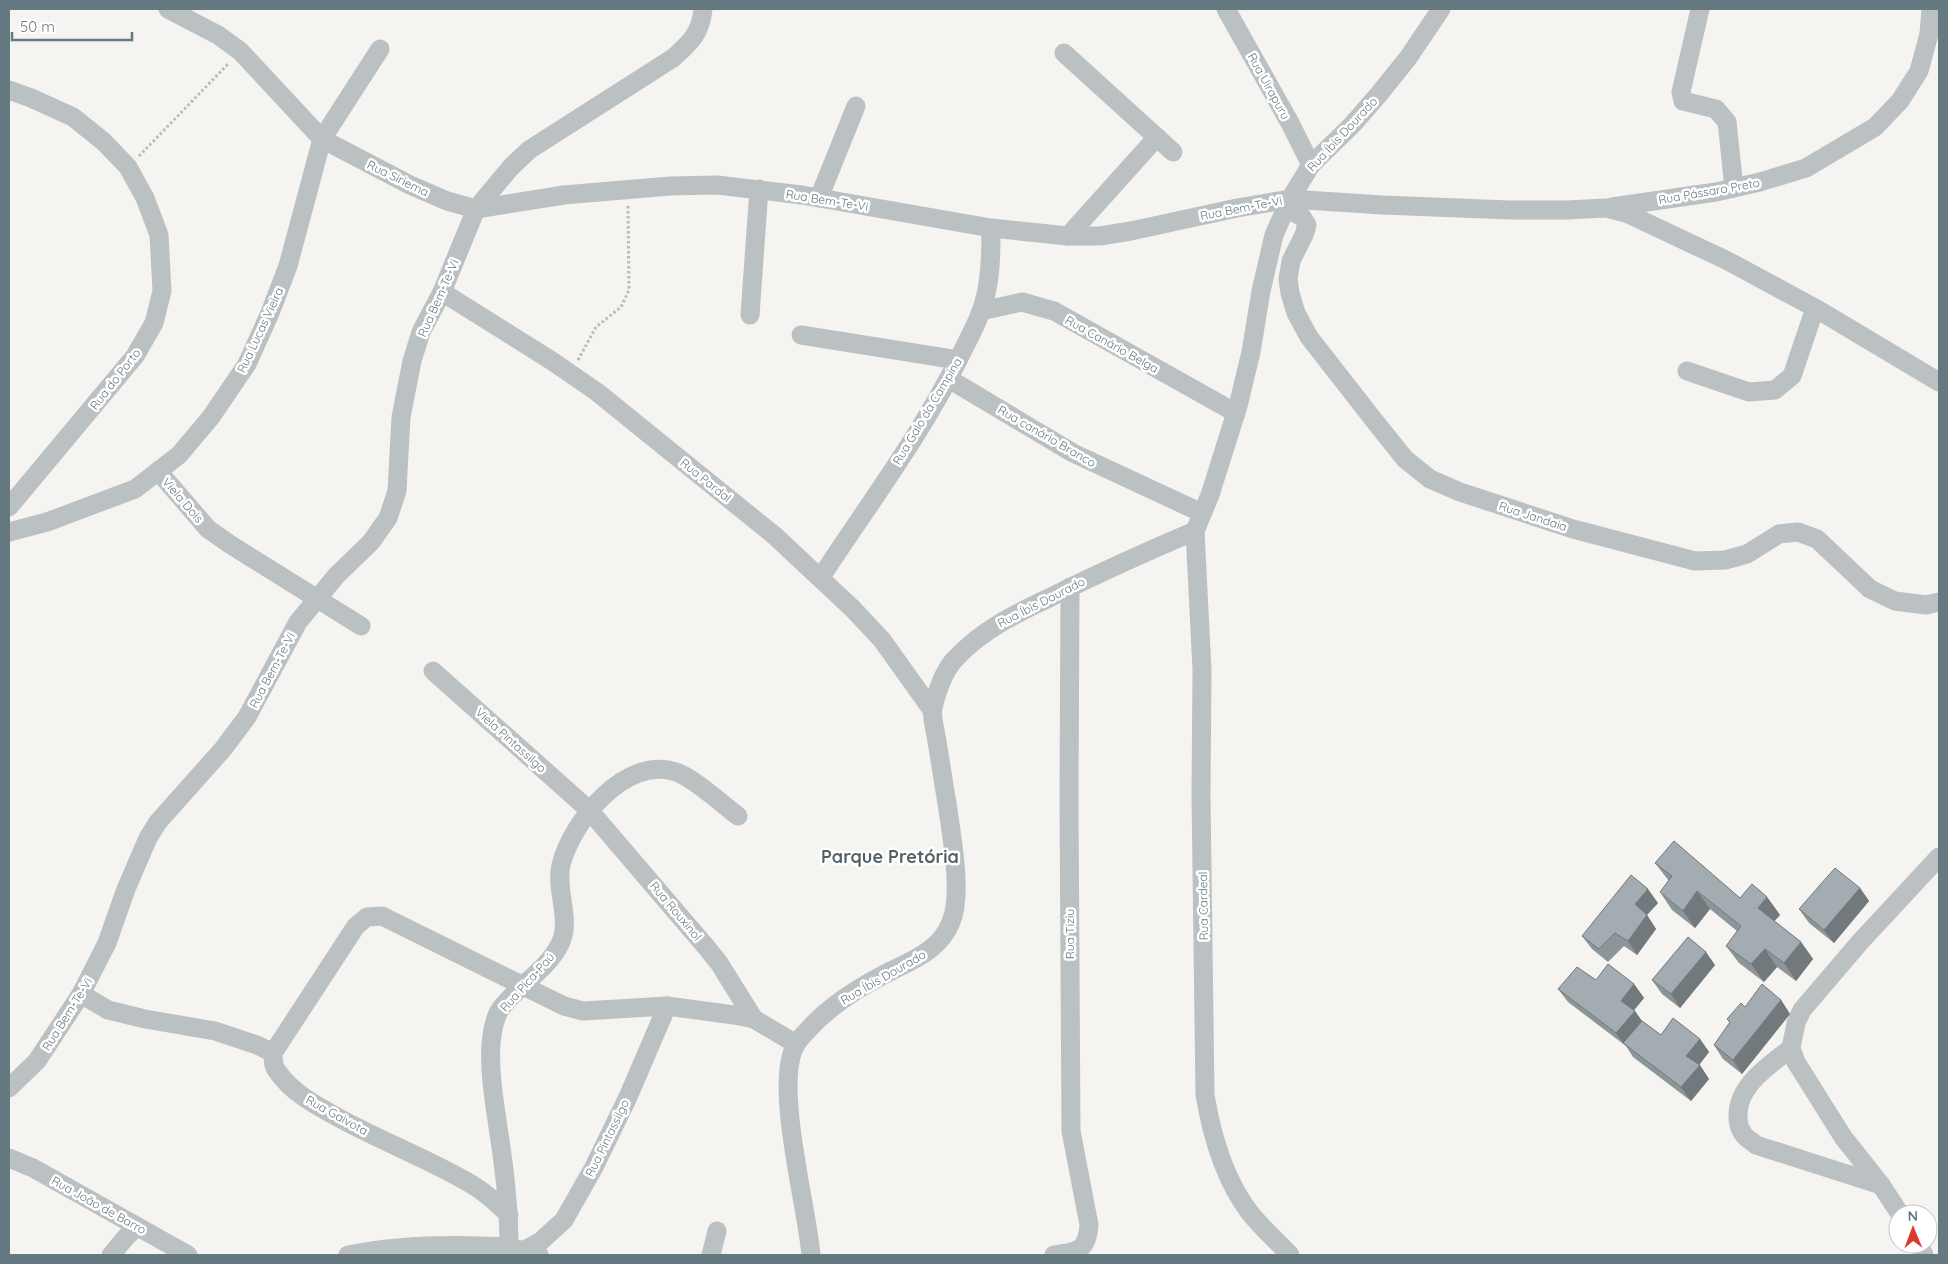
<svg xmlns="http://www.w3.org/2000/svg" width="1948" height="1264" font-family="Quicksand,sans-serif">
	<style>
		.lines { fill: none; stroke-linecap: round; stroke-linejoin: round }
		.path { stroke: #b8bbbd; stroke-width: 3; stroke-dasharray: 2.5 2.5; stroke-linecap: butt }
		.minor { stroke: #bbc1c3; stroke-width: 19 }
		.wall { fill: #8c9598 }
		.shaded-wall { fill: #72797c }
		.building { fill: #a3adb1; stroke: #72797c }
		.labels { text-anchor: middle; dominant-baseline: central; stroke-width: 5; stroke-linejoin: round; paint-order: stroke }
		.street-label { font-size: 12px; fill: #657981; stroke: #fff }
		.district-label { font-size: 18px; font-weight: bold; fill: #536166; stroke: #fff }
	</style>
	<rect width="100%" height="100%" fill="#f5f4f1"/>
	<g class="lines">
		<g class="path">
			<path d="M139,156L229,63"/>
			<path d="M578,360L596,327L621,307L629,290L628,205"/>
		</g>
		<g class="minor">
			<path d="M168,9L218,35L240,51L322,139L410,185L447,201L476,209L564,195L670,186L717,185L802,195L991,228L1068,236H1100L1131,231L1237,208L1290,199L1382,205L1510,210H1567L1606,208L1626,213L1726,260L1815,308L1939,382"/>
			<path d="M1226,9L1290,123L1311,165"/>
			<path d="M1700,9L1681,92L1683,101L1716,109L1727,122L1734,188"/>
			<path d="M1064,53L1173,152"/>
			<path d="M9,90L31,98L73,117L104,142L128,167L145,198L159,235L162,291L154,323L135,356L9,507"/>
			<path d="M819,198L856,106"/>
			<path d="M1612,207L1716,192L1760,182L1806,168L1875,127L1900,101L1919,71L1929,34L1931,9"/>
			<path d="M1286,208L1302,217L1307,225L1304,235L1291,261L1288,279L1290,293L1296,313L1309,337L1373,419L1405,459L1430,479L1460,492L1573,529L1695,561L1725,560L1747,554L1779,534L1798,532L1817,539L1870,589L1895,601L1926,605L1939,602"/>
			<path d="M1068,236L1157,137"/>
			<path d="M442,292L552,361L597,392L775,536L853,609L882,640L932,710"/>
			<path d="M981,311L1022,302L1054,311L1236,413"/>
			<path d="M750,315L759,189"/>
			<path d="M801,335L958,360"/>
			<path d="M1687,371L1749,392L1775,390L1792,376L1815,308"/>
			<path d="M949,379L1073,453L1202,513"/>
			<path d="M158,471L208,529L231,545L361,626"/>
			<path d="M9,532L47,522L135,489L179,455L211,417L247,364L270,313L288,266L322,139L380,49"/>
			<path d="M821,577C868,505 922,434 960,356C971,334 983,313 987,289C991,269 991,249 991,228"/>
			<path d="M433,671L589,810L707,948L719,963L754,1019"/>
			<path d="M81,994L108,1010L145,1019L215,1031L257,1045L273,1053"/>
			<path d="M1791,1048C1769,1066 1737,1085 1738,1117C1738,1123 1740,1130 1744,1135C1747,1139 1753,1142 1756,1145L1881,1185"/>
			<path d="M9,1088L37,1061L81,994L107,943L126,889L148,838L158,822L223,749L247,717L298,622L336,576L371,542L388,518L397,491L401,417L412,361L421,332L442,292L476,209L511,167L529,150L673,58C690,43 701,33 703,9"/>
			<path d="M9,1158L33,1168L188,1255"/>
			<path d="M1900,1214L1881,1185L1843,1137L1796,1062L1791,1048L1796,1023L1802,1010L1860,942L1939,857"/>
			<path d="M509,1215C497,1203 485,1192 471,1184C429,1159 383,1142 341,1119C317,1106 293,1094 277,1071C273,1066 273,1059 273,1053L356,926L367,917L382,916L564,1006L583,1011L667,1006L734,1015L754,1019L796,1044"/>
			<path d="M1919,1244L1924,1255"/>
			<path d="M523,1251L541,1241L564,1220L594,1167L628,1097L667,1006"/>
			<path d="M111,1255L127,1236L137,1227"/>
			<path d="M348,1255C401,1244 456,1244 509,1247"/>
			<path d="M539,1255L509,1247C509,1209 505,1172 499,1134C495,1105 489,1074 491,1044C492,1032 494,1018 501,1008C519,985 547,970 560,944C572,920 555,890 561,865C572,821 626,755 676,772C694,778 722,804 738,816"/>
			<path d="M711,1255L717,1231"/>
			<path d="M811,1255C807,1206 774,1087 795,1046C798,1040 803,1035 807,1031C829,1006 856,989 885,974C910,961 940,951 951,922C963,894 951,833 947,803C943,781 940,758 936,736C935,728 931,716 933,708C936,693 944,671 954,660C982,629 1019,612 1055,595C1101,572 1148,551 1195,531"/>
			<path d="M1054,1255C1078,1252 1087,1251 1089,1225L1071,1131L1069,800L1070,587"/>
			<path d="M1290,1255C1277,1241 1262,1228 1250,1213C1224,1179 1212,1137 1205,1095L1201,795L1202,670L1195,531L1210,495L1238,406L1251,352L1261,291L1274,235L1290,199L1311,165L1353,124L1379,94L1408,58L1441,9"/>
		</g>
	</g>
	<g class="wall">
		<path d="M1655,863L1740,898L1767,897L1780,915L1774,921L1801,942L1813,959L1796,981L1777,967L1764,982L1739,963L1726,946L1737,931L1710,909L1695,928L1672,910L1660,892L1669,881Z"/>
		<path d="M1860,888L1869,901L1834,943L1809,923L1799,909Z"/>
		<path d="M1658,903L1647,915L1656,929L1637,955L1624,946L1608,962L1592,949L1582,936Z"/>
		<path d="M1715,965L1680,1008L1662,994L1652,980Z"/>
		<path d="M1634,984L1644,998L1634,1010L1642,1021L1661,1035L1700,1039L1709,1052L1699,1065L1709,1079L1691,1101L1633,1057L1626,1046L1568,1002L1558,989Z"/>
		<path d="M1781,1000L1790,1014L1742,1074L1723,1059L1714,1045L1730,1023L1727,1019L1745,1007Z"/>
	</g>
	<g class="shaded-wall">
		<path d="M1860,888L1869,901L1834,943L1824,930Z"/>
		<path d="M1648,889L1658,903L1644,918L1635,904Z"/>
		<path d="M1697,891L1710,909L1695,928L1683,911Z"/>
		<path d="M1767,897L1780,915L1770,926L1758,908Z"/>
		<path d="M1647,915L1656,929L1637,955L1628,941Z"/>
		<path d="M1801,942L1813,959L1796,981L1784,963Z"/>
		<path d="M1765,949L1777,967L1764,982L1751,964Z"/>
		<path d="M1706,952L1715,965L1680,1008L1671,994Z"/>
		<path d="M1634,984L1644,998L1630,1015L1621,1001Z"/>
		<path d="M1781,1000L1790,1014L1742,1074L1733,1060Z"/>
		<path d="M1635,1011L1644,1024L1623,1043L1625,1046L1616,1033Z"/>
		<path d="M1700,1039L1709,1052L1696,1069L1686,1056Z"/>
		<path d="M1700,1065L1709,1079L1691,1101L1681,1087Z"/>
	</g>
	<g class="building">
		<path d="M1674,841L1740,898L1752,884L1767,897L1758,908L1801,942L1784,963L1765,949L1751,964L1726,946L1741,926L1697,891L1683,911L1660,892L1672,876L1655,863Z"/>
		<path d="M1835,868L1860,888L1824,930L1799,909Z"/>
		<path d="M1631,875L1648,889L1635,904L1647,915L1628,941L1615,933L1599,949L1582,936Z"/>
		<path d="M1688,937L1706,952L1671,994L1652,980Z"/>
		<path d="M1608,964L1634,984L1621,1001L1635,1011L1616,1033L1558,989L1577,967L1596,980Z"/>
		<path d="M1762,984L1781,1000L1733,1060L1714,1045L1730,1022L1727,1019L1741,1003L1745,1007Z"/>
		<path d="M1673,1018L1700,1039L1686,1056L1700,1065L1681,1087L1623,1043L1642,1021L1661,1035Z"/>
	</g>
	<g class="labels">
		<g class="street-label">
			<text transform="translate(1269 86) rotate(61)">Rua Uirapuru</text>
			<text transform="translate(1342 134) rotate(-47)">Rua Íbis Dourado</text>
			<text transform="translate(398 178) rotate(26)">Rua Siriema</text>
			<text transform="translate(1709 191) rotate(-10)">Rua Pássaro Preto</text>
			<text transform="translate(827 200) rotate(9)">Rua Bem-Te-Vi</text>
			<text transform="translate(1241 208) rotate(-11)">Rua Bem-Te-Vi</text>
			<text transform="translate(438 298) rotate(-66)">Rua Bem-Te-Vi</text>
			<text transform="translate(260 330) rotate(-65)">Rua Lucas Vieira</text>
			<text transform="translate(1112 344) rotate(29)">Rua Canário Belga</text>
			<text transform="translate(115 379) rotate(-52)">Rua do Porto</text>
			<text transform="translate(927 411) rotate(-59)">Rua Galo da Campina</text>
			<text transform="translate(1047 436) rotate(30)">Rua canário Branco</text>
			<text transform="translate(706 480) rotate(39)">Rua Pardal</text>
			<text transform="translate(183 500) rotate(49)">Viela Dois</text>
			<text transform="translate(1533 516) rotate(18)">Rua Jandaia</text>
			<text transform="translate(1041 602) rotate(-27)">Rua Íbis Dourado</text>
			<text transform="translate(272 670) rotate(-62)">Rua Bem-Te-Vi</text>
			<text transform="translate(511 740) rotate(42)">Viela Pintassilgo</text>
			<text transform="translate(1203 906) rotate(-91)">Rua Cardeal</text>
			<text transform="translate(676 911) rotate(50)">Rua Rouxinol</text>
			<text transform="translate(1069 934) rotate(-90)">Rua Tiziu</text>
			<text transform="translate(883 977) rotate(-30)">Rua Íbis Dourado</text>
			<text transform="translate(527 982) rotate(-48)">Rua Pica-Paú</text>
			<text transform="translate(67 1014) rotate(-58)">Rua Bem-Te-Vi</text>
			<text transform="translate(337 1115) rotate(29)">Rua Gaivota</text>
			<text transform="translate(607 1138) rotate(-64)">Rua Pintassilgo</text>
			<text transform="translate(99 1205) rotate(29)">Rua João de Barro</text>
		</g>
		<g class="district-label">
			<text x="890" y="856">Parque Pretória</text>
		</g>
	</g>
	<rect width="1948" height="1264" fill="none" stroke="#657981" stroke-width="20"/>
	<g transform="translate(1913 1229) rotate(359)"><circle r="24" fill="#ffffff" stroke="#c1c9cd"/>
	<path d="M0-4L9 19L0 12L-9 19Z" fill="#da3b2c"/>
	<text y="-8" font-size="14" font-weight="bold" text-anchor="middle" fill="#657981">N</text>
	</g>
	<path d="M12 32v8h120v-8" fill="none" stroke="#657981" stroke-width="2.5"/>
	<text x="20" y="32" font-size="15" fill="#657981" stroke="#ffffff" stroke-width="4" paint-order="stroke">50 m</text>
</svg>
